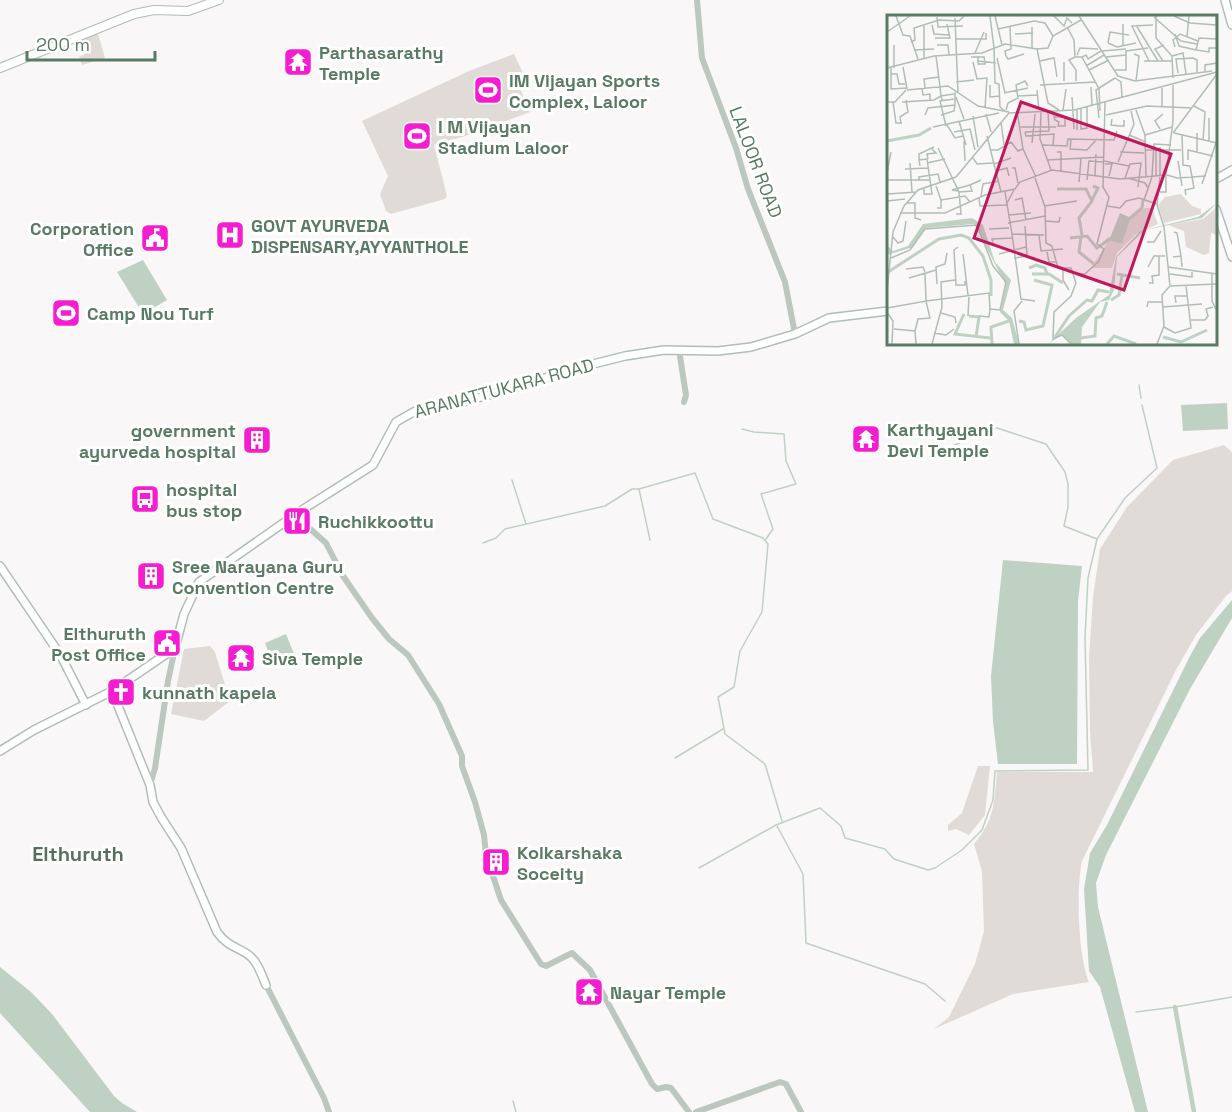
<svg xmlns="http://www.w3.org/2000/svg" width="1232" height="1112" font-family="'Space Grotesk',sans-serif">
	<style>
		.green { fill: #e0dbd6 }
		.water { fill: #bfd1c3 }
		.lines { fill: none; stroke-linecap: round; stroke-linejoin: round }
		.stream { stroke: #bfd1c3; stroke-width: 1.5 }
		.canal { stroke: #bfd1c3; stroke-width: 4.5 }
		.secondary-casing { stroke: #b0beb5; stroke-width: 10 }
		.primary-casing { stroke: #afbcb4; stroke-width: 10 }
		.tertiary { stroke: #bbc7bf; stroke-width: 6 }
		.secondary { stroke: #fff; stroke-width: 7 }
		.primary { stroke: #fff; stroke-width: 8 }
		.labels { text-anchor: middle; dominant-baseline: central; stroke-width: 6; stroke-linejoin: round; paint-order: stroke }
		.poi-label { font-size: 18px; font-weight: bold; fill: #597a65; stroke: #fff; text-anchor: start }
		.street-label { font-size: 18px; fill: #597a65; stroke: #fff }
		.neighbourhood-label { font-size: 20px; font-weight: bold; fill: #55705f; stroke: #fff }
		.inset-river { fill: none; stroke: #bfd1c3; stroke-width: 3 }
		.inset-road { fill: none; stroke: #b0beb4; stroke-width: 1.5 }
		.view { fill: #c2185b; fill-opacity: 0.15; stroke: #c2185b; stroke-width: 3 }
		.inset-edge { fill: none; stroke: #597a65; stroke-width: 3 }
	</style>
	<rect width="100%" height="100%" fill="#faf7f8"/>
	<g class="green">
		<path d="M97,30L105,58L82,65L79,57L85,54L78,40Z"/>
		<path d="M514,54L524,75L516,79L530,112L472,134L434,145L447,196L445,199L391,214L386,211L380,194L388,176L362,121L469,71Z"/>
		<path d="M1224,445L1232,452V591L1226,596L1196,635L1176,670L1082,861C1076,889 1078,956 1089,982L1013,994L934,1029L949,1017L975,964L984,931L982,871L974,844C995,818 994,804 997,772H1093L1090,731L1089,657L1093,597L1100,549L1127,507L1173,460Z"/>
		<path d="M210,646L215,652L230,701L204,721L171,714L184,649Z"/>
		<path d="M978,766H990L985,815L969,835L956,829L948,831V825L962,813Z"/>
	</g>
	<g class="water">
		<path d="M143,260L167,300L143,314L117,272Z"/>
		<path d="M1227,403L1228,429L1183,431L1181,405Z"/>
		<path d="M1003,560L1082,566L1078,601L1077,764H998L993,722L991,676Z"/>
		<path d="M1232,600V618L1190,689L1106,855L1096,883L1098,907L1148,1112H1135L1100,987L1089,971L1084,889L1090,853L1107,825L1189,658L1200,638Z"/>
		<path d="M286,634L294,654L272,662L265,643Z"/>
		<path d="M0,967L31,992L52,1014L114,1096L122,1103L137,1112H90L0,1013Z"/>
	</g>
	<g class="lines">
		<g class="stream">
			<path d="M1139,385L1141,398"/>
			<path d="M742,429L754,432L784,434L786,461L796,484L761,494L773,529L766,539"/>
			<path d="M923,449L941,447L949,448L967,439L997,428L1046,444L1065,472L1068,484V507L1064,526L1097,539"/>
			<path d="M512,480L526,524"/>
			<path d="M639,489L650,540"/>
			<path d="M483,543L496,538L505,529L605,506L632,489H639L695,473L713,519L763,538L768,544L762,612L740,651L734,687L718,697L725,734L765,764L782,821"/>
			<path d="M675,758L723,729"/>
			<path d="M777,826L803,874L806,943L925,984L945,1001"/>
			<path d="M699,868L776,825L820,808L841,826L845,838L885,849L894,859L928,870L935,868L962,850L982,830L993,800L995,771L1088,770L1085,638L1088,578L1097,539L1125,498L1157,468L1142,405"/>
			<path d="M1136,1012L1175,1007L1232,997"/>
			<path d="M513,1101L516,1112"/>
		</g>
		<path class="canal" d="M1175,1007L1194,1112"/>
		<g class="secondary-casing">
			<g id="secondary">
				<path d="M1225,0L1232,25"/>
				<path d="M1216,179L1232,170"/>
				<path d="M1216,209L1232,257"/>
				<path d="M0,566L61,656L86,705"/>
				<path d="M112,691L150,785L153,802L161,817L181,848L217,932C230,950 242,947 252,958C259,965 262,976 266,985"/>
				<path d="M0,751L34,730L112,691L175,648L184,614L199,582L302,510L373,465L396,422L417,410L432,406L453,405L537,381L565,371L625,356L664,350L718,351L751,347L795,334L829,318L888,311"/>
			</g>
		</g>
		<g class="primary-casing">
			<path id="primary" d="M0,68L134,14L154,10L188,11L219,0"/>
		</g>
		<g class="tertiary">
			<path d="M697,0L702,58L736,148L748,189L785,282L795,334"/>
			<path d="M679,350L686,395L684,402"/>
			<path d="M297,514L308,527L326,543L343,576L372,618L389,639L408,655L439,704L462,756V766L475,802L484,835L486,855L501,900L541,964L546,966L572,953L590,970L652,1084L657,1089L666,1087L671,1088L689,1112"/>
			<path d="M150,785L155,768L168,681L175,648"/>
			<path d="M266,985L324,1098L329,1112"/>
			<path d="M696,1112L780,1082L786,1084L801,1112"/>
		</g>
		<use href="#secondary" class="secondary"/>
		<use href="#primary" class="primary"/>
	</g>
	<defs>
		<g id="temple-square" transform="scale(1.5)"><rect x="-9" y="-9" width="18" height="18" rx="4" fill="#f61cd0" stroke="#fff"/><path d="M0-6L5-2H3V0L6.5 2.5H4V6H1.5V3h-3V6H-4V2.5H-6.5L-3 0V-2H-5Z" fill="#fff"/></g>
		<g id="stadium-square" transform="scale(1.5)"><rect x="-9" y="-9" width="18" height="18" rx="4" fill="#f61cd0" stroke="#fff"/><path d="M0-5a6.5 5 0 1 0 0 10a6.5 5 0 1 0 0-10ZM-3.5-1.8h7v3.6h-7Z" fill="#fff"/></g>
		<g id="hospital-square" transform="scale(1.5)"><rect x="-9" y="-9" width="18" height="18" rx="4" fill="#f61cd0" stroke="#fff"/><path d="M-5-5h3v3.5h4V-5h3V5h-3V1.5h-4V5h-3Z" fill="#fff"/></g>
		<g id="civic-square" transform="scale(1.5)"><rect x="-9" y="-9" width="18" height="18" rx="4" fill="#f61cd0" stroke="#fff"/><path d="M-.6-6.5H3V-4.5H.6V-3L4-1V1h2V6H-6V1h2V-1L-.6-3ZM-1.2 2.5V6h2.4V2.5Z" fill="#fff"/></g>
		<g id="building-square" transform="scale(1.5)"><rect x="-9" y="-9" width="18" height="18" rx="4" fill="#f61cd0" stroke="#fff"/><path d="M-4-6H4V6H1V3H-1V6H-4ZM-2.5-4.3h1.7v1.8h-1.7ZM.8-4.3h1.7v1.8H.8ZM-2.5-1h1.7V.8h-1.7ZM.8-1h1.7V.8H.8Z" fill="#fff"/></g>
		<g id="bus-square" transform="scale(1.5)"><rect x="-9" y="-9" width="18" height="18" rx="4" fill="#f61cd0" stroke="#fff"/><path d="M-5-6H5V4H4V6H2V4H-2V6H-4V4H-5ZM-3.5-4V0h7V-4ZM-3.5 1.2v1.5H-2V1.2ZM2 1.2v1.5H3.5V1.2Z" fill="#fff"/></g>
		<g id="restaurant-square" transform="scale(1.5)"><rect x="-9" y="-9" width="18" height="18" rx="4" fill="#f61cd0" stroke="#fff"/><path d="M-5-6h1v4h1v-4h1v4h1v-4h1v5L-1.5 .5V6h-2V.5L-5-1ZM5-6V6H3V1.5H1.5Q1.5-4 5-6Z" fill="#fff"/></g>
		<g id="church-square" transform="scale(1.5)"><rect x="-9" y="-9" width="18" height="18" rx="4" fill="#f61cd0" stroke="#fff"/><path d="M-1.2-6h2.4v3.5h3.3v2.4h-3.3V6h-2.4V-.1h-3.3v-2.4h3.3Z" fill="#fff"/></g>
	</defs>
	<g fill-rule="evenodd">
		<use href="#temple-square" x="298" y="62"/>
		<use href="#stadium-square" x="488" y="90"/>
		<use href="#stadium-square" x="417" y="136"/>
		<use href="#hospital-square" x="230" y="235"/>
		<use href="#civic-square" x="155" y="238"/>
		<use href="#stadium-square" x="66" y="313"/>
		<use href="#temple-square" x="866" y="439"/>
		<use href="#building-square" x="257" y="440"/>
		<use href="#bus-square" x="145" y="499"/>
		<use href="#restaurant-square" x="297" y="521"/>
		<use href="#building-square" x="151" y="576"/>
		<use href="#civic-square" x="167" y="643"/>
		<use href="#temple-square" x="241" y="658"/>
		<use href="#church-square" x="121" y="692"/>
		<use href="#building-square" x="496" y="862"/>
		<use href="#temple-square" x="589" y="992"/>
	</g>
	<g class="labels">
		<g class="poi-label">
			<text x="319" y="52">Parthasarathy<tspan x="319" dy="21">Temple</tspan></text>
			<text x="509" y="80">IM Vijayan Sports<tspan x="509" dy="21">Complex, Laloor</tspan></text>
			<text x="438" y="126">I M Vijayan<tspan x="438" dy="21">Stadium Laloor</tspan></text>
			<text x="251" y="225">GOVT AYURVEDA<tspan x="251" dy="21">DISPENSARY,AYYANTHOLE</tspan></text>
			<text x="134" y="228" text-anchor="end">Corporation<tspan x="134" dy="21">Office</tspan></text>
			<text x="87" y="313">Camp Nou Turf</text>
			<text x="887" y="429">Karthyayani<tspan x="887" dy="21">Devi Temple</tspan></text>
			<text x="236" y="430" text-anchor="end">government<tspan x="236" dy="21">ayurveda hospital</tspan></text>
			<text x="166" y="489">hospital<tspan x="166" dy="21">bus stop</tspan></text>
			<text x="318" y="521">Ruchikkoottu</text>
			<text x="172" y="566">Sree Narayana Guru<tspan x="172" dy="21">Convention Centre</tspan></text>
			<text x="146" y="633" text-anchor="end">Elthuruth<tspan x="146" dy="21">Post Office</tspan></text>
			<text x="262" y="658">Siva Temple</text>
			<text x="142" y="692">kunnath kapela</text>
			<text x="517" y="852">Kolkarshaka<tspan x="517" dy="21">Soceity</tspan></text>
			<text x="610" y="992">Nayar Temple</text>
		</g>
		<g class="street-label">
			<text transform="translate(756 162) rotate(69)">LALOOR ROAD</text>
			<text transform="translate(504 388) rotate(-15)">ARANATTUKARA ROAD</text>
		</g>
		<g class="neighbourhood-label">
			<text x="78" y="854">Elthuruth</text>
		</g>
	</g>
	<g transform="translate(887 15)">
		<rect width="330" height="330" fill="#faf7f8"/>
		<path d="M294,179L305,191L314,194V199L277,208L271,190L278,182ZM330,192V220L324,218L322,238L317,240L299,232L297,216L281,210L316,204ZM258,193H265L271,209L249,219L230,238L225,253H204L222,225L215,228L221,222L235,228L245,201Z" fill="#e0dbd6"/>
		<path d="M330,188L315,203L258,215L230,242L227,275L222,285L213,287L195,312L194,329H184L175,319L161,329L189,303L222,280L229,242L253,216L311,202ZM233,198L242,202L233,226L223,223ZM85,203L96,210L108,247L124,265L116,295L125,303L132,329H127L122,306L113,297L119,270L87,209L38,213L26,232L0,240V230L6,236L21,231L36,209Z" fill="#bfd1c3"/>
		<path class="inset-river" d="M0,126L32,120L44,113M170,174H199L205,186L192,203L195,220M205,185L211,173L206,171M194,222L192,237L207,249M183,223L200,221L210,233L223,224L234,227L242,204L255,193L256,185M142,253L149,250L158,253L160,259M1,257L52,224L74,220L82,223L96,241L104,265V281M145,259H162L176,268M230,259L253,263M224,285L232,280L235,260M77,299L68,319L103,323M82,301L92,302L89,322M132,306L137,307L139,315L156,311L165,270L147,265M168,322L182,301L200,285L205,286L211,275L222,277M276,322L294,327L320,315M194,323L208,321L209,303L215,301L220,287M105,329L104,312L122,306M220,329L227,321L249,329"/>
		<path class="inset-road" d="M9,1L16,20L23,21L31,44M103,1L107,33M108,1L115,30M167,1L177,11L180,3L185,8M192,1L231,61L248,66L325,56M269,1V23L285,41L286,63M287,1L303,8L329,10M329,1L330,24M50,2L51,12L76,11M267,2L294,26L310,29M68,3L71,78M45,10L47,19L62,20M249,10L271,46M37,11V43M123,12L124,34L118,36L119,41L121,44L137,39M180,12L187,25L188,42H195M111,14L147,6L158,8L166,21M0,17L23,1M128,19L146,18M288,19L292,31L309,35M300,22L302,1M48,23H63L60,9M68,24H99V18M329,24L312,23L309,35L322,37V33H330M24,27L28,25L27,13L52,5L72,6L77,1M221,28L223,17L242,20M221,28L230,32L249,28M7,30V53M50,30H61L62,40M236,31V9M288,32L286,25L293,19L311,26M107,34L108,68L112,69L113,92L119,97M145,34V12M27,35L47,34M214,36L201,44L199,40L195,42L202,55L222,45M215,36L239,34M88,38L97,17M247,39L252,41L249,66M190,40L193,33L211,34M49,41L53,72M285,41L296,38L299,59M84,42H97L98,49H91V42M188,42L182,45L189,55V66M219,42L239,40M110,43L118,78M91,46L109,48M153,46L167,43L170,62M257,46H285M262,46L245,11L266,10M276,46L268,34L277,30M86,47L90,64L100,63L98,93M199,51L217,40M16,52L20,74M0,53L47,41L95,38L118,29L150,34M4,53V74L20,73M202,55L212,74L213,96M228,55H239V36L261,33M318,56V50L330,48M291,58L289,44L306,43L310,45V57M4,59H10L12,69H18M228,63L234,67L235,82M177,66V47M69,67L87,65M103,70V82L113,81M153,70L208,67M53,72L54,81L67,79M204,72L205,90M35,73L36,80L43,79V85M38,73L37,64L52,62M20,75L61,71L91,91L122,97M150,75L152,95M117,78L141,73M131,81L150,80M69,82L77,104M185,82L187,114M0,87H8L19,75M6,87L9,108H15M15,87L47,85L54,81L55,85M307,91L318,97L316,125M275,92V73M194,94V114L200,113V92M119,95L121,88L131,83L129,70L138,66L141,71M172,95L161,88L150,34L161,33L166,21L194,5M176,95L179,74M190,95V115M249,95L258,120M130,96L136,134L149,162M154,96L153,124L164,155M167,96V102L168,105L172,107L171,111H178V102H167M99,99L104,117M38,100L41,93L68,90V77M54,100L67,96L68,90M219,100L260,91L305,93M86,101L91,132M212,103L209,75L228,63M225,104L224,110L232,111H237V105M72,106L79,130M114,107L117,130M14,109L13,102L21,97L19,85M60,110L68,123L76,121M59,111L53,86L67,84M46,112L112,98M132,112H169M273,114L268,106L276,99M67,117L83,114L88,135M138,117L139,121L167,119L166,130M138,117L162,116L161,97M286,118L330,59M287,118L330,128M242,120L259,127M295,120L296,150L303,151L307,173L298,175L299,180M100,121L114,177M184,124L183,134L200,135L210,124M77,126L78,146M322,126V103M145,128L148,99M156,130L180,131L181,124L227,125L230,116M273,132V160M51,133L72,177L74,199H69M104,135H111L124,127L131,136L136,134M258,135H294M170,137H174V156M233,137L257,138M310,137V118M86,143L90,149L106,148M41,144L40,139L49,138L45,134M32,145V139L47,132M160,145L217,142M301,145V135L326,141M217,146L242,151M291,146L295,171M231,147L247,109L244,96M23,148L25,177M40,148L58,144M107,149L124,143M218,149H225L222,161M33,151L32,145L40,144L45,179H37V174M125,153H128L131,168M18,154L41,153M109,156L120,153L122,161M0,158L4,137M208,160L209,139M280,160L290,163L319,161M265,161L267,129L284,130M269,161V135M259,162L258,120L285,112M148,163L158,192L159,228L165,231L171,253H184L189,268L184,281L167,297L166,324L175,320L184,329M238,163L243,149L254,148L251,172M241,163L258,168L261,173M0,165H43M200,165L202,146L217,147M32,166V162L51,159L53,167M192,167L194,144M315,169L329,128M49,171L54,185V193H50M71,176L65,175L83,170M72,177L85,176L83,170L94,165M118,177L125,219M273,177H279V161M0,179L29,177M94,182L96,169L112,166M92,183L93,191L119,190L127,175M54,185L78,181L83,187M128,185L135,183L139,205M257,185L265,162M0,186L18,184M20,188H28V203L34,205M157,191L190,186M220,191L233,193L239,186L252,183L270,189M13,198H58L98,180L128,174L133,167L165,155L233,164L279,160L286,106V70M121,200L144,198M158,206L172,207L173,202M121,208L158,201M102,214L122,213M287,217L290,218L294,241M152,220L154,236L176,234M6,222L11,228L16,226L19,206M260,227H267L274,216M106,228L105,224L125,223M71,232L67,235L69,270H78V266M160,237L162,247H170M76,239L81,280M112,239L139,232M286,242L294,241L295,252M4,243L23,235L38,214L90,210L106,251L119,267L113,295L103,294L102,278L39,286M127,243L140,241L138,211M261,252L267,241H278M281,252L330,259M176,253V265L182,275M19,254L36,252L38,257M38,258L39,286M185,258L198,259L212,246L217,234L210,229L222,182L216,172L218,87M283,259L305,262V255M325,259V286L330,296M330,259V239M22,263L49,255M262,268H266L265,261L272,260V241M50,269L49,252L58,249L60,238M283,271L330,269M0,275L6,217L17,191L31,175L69,162L122,98L187,95L330,57M148,286L134,284L125,219L157,220M289,288L288,281H301M260,292L261,287H275M276,292L315,289M0,293L39,286L43,303L31,304L28,316M0,297L6,306L5,329M54,298L68,302L69,308M81,301L82,280M92,301L102,302L103,294M304,305H318L321,301L319,294L326,292M277,312L288,318L304,313L299,271M7,314L28,316L29,329M47,318L59,320L67,314M45,329L55,292L54,267L68,265M132,329L127,296L135,286M270,329L277,311L275,280L283,271L277,212L270,190L273,161"/>
		<path class="view" d="M134,87L284,139L237,275L87,223Z"/>
		<rect width="330" height="330" class="inset-edge"/>
	</g>
	<path d="M27 51v9h128v-9" fill="none" stroke="#597a65" stroke-width="3"/>
	<text x="36" y="51" font-size="18" fill="#597a65" stroke="#ffffff" stroke-width="4.5" paint-order="stroke">200 m</text>
</svg>
